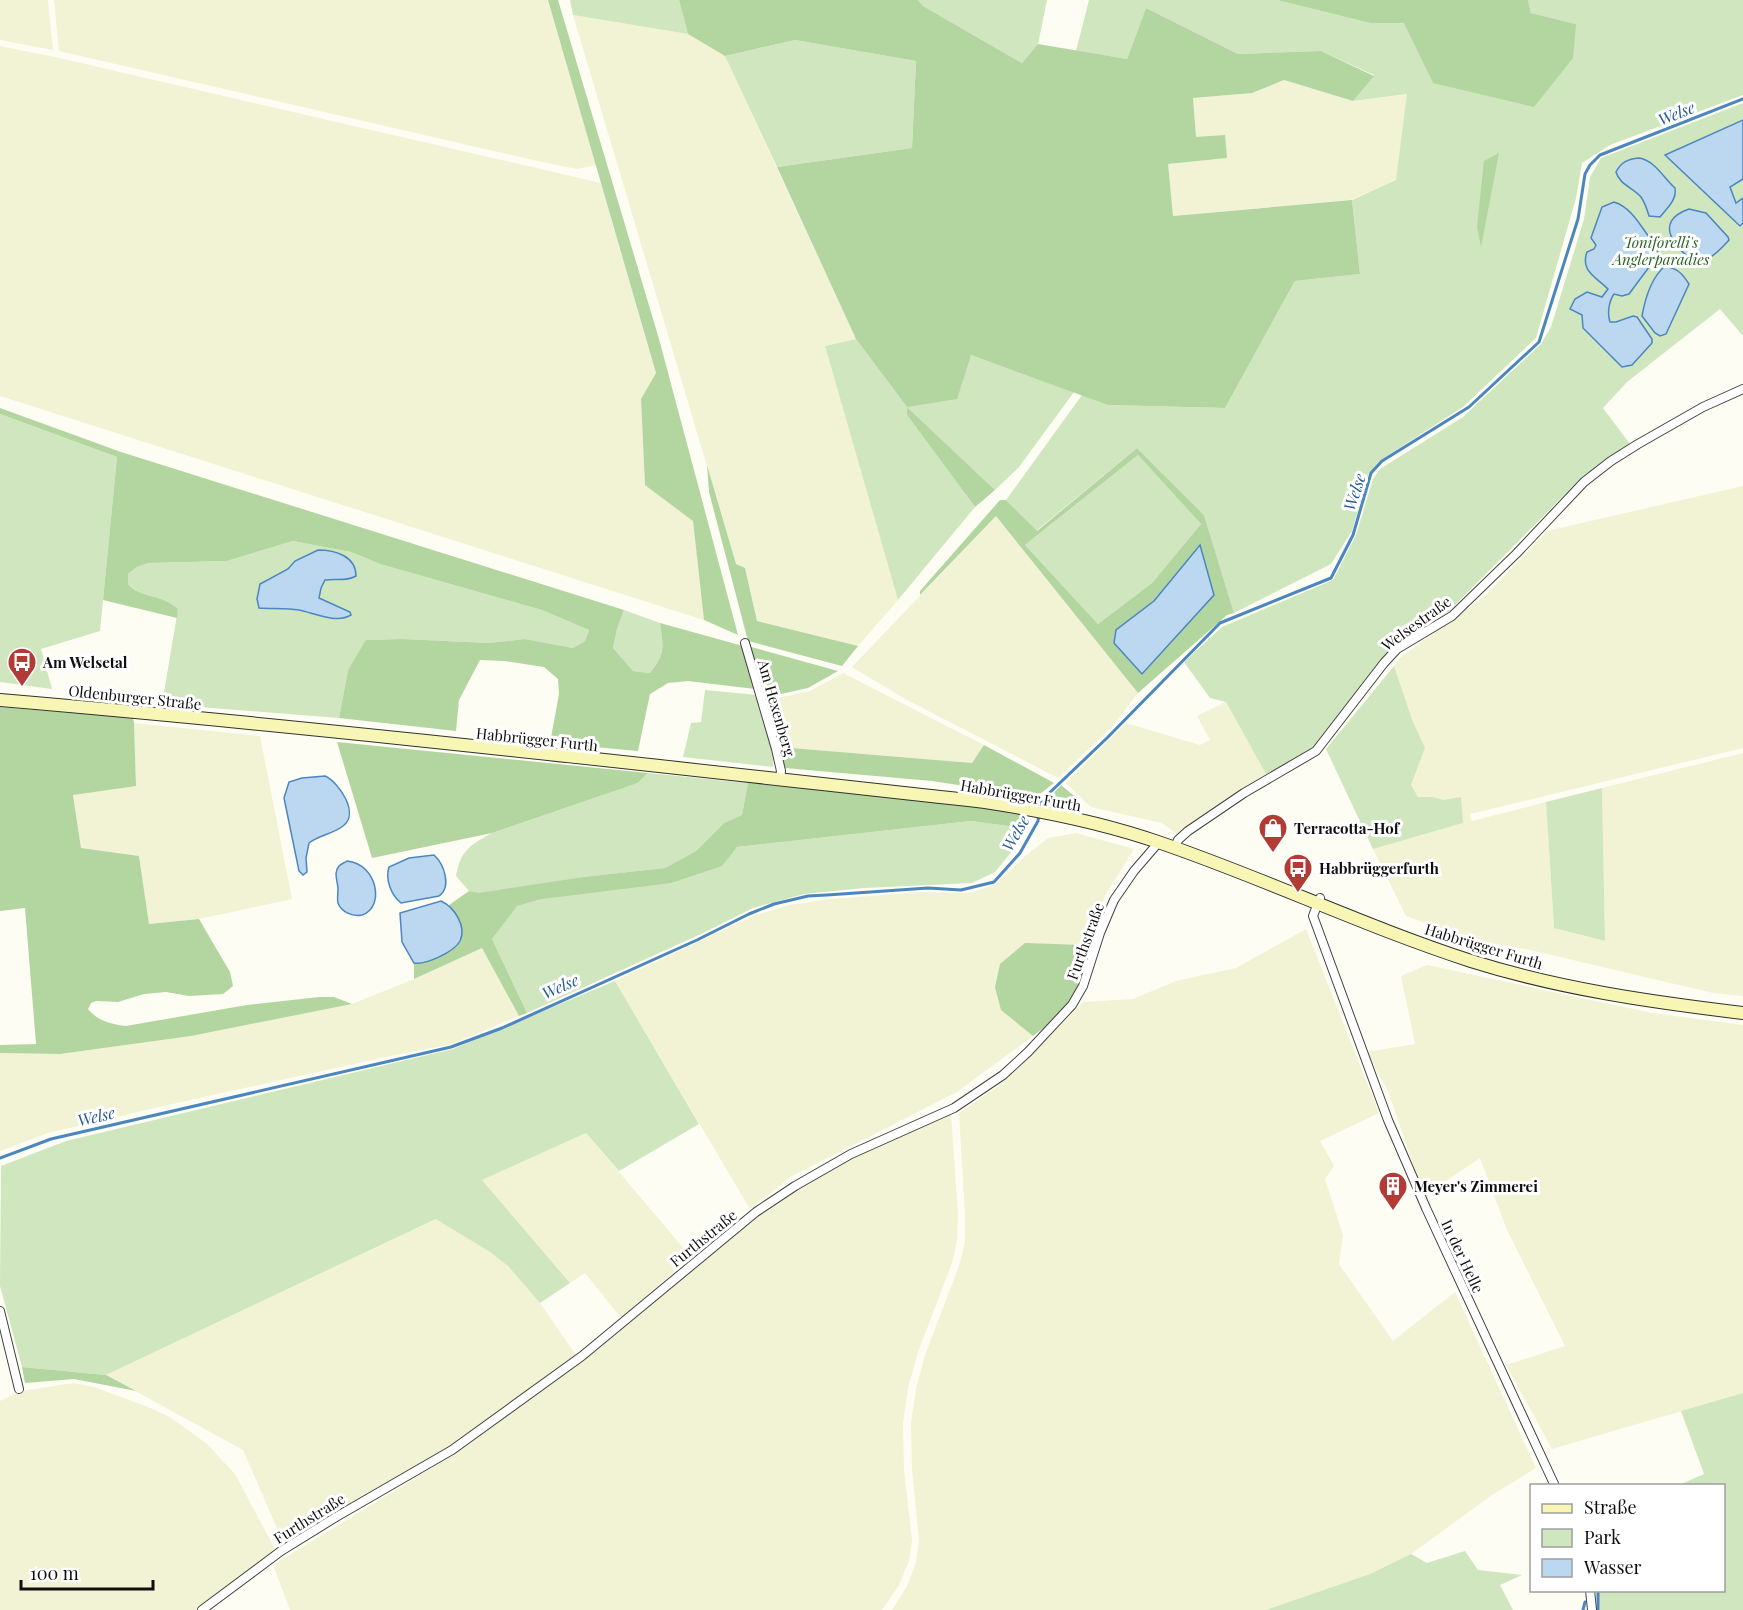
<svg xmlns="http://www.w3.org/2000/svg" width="1743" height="1610" font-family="'Playfair Display',serif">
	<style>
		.farmland { fill: #f2f2d5 }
		.green { fill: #cfe6bf; fill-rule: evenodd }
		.forest { fill: #b3d5a0; fill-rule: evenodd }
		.water { fill: #bcd8f0; stroke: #4b86c0; stroke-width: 1.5 }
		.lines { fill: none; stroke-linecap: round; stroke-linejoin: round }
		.stream { stroke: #4b86c0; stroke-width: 3 }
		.street-casing { stroke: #424242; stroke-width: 10 }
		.secondary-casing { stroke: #313131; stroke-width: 14 }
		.street { stroke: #fff; stroke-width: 8 }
		.secondary { stroke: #f7f6b5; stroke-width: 12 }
		.labels { text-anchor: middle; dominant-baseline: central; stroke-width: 6; stroke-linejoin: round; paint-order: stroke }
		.park-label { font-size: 15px; font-style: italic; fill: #2c6126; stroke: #fff }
		.street-label { font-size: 15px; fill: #0f0f0f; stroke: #fff }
		.poi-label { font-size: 15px; font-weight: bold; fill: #0f0f0f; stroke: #fff; text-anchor: start }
		.water-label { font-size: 16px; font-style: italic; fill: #245995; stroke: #fff }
	</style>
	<rect width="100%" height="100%" fill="#fefdf3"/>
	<g class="farmland">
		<path d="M0,0H48L53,50L0,40Z"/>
		<path d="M54,0H548L596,165L577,169L542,162L59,51Z"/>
		<path d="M573,15L688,34L725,56L856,339L825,346L898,600L858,646L757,621L745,568L736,564Z"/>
		<path d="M0,46L55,57L601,183L656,373L641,399L645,484L693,521L704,620L0,396Z"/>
		<path d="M1284,80L1353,101L1408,94L1396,180L1350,200L1173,216L1167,164L1227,158L1196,138L1193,98L1252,93Z"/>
		<path d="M1743,486V748L1470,814L1472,821L1546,802L1554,928L1605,941L1602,788L1743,753V996L1713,993L1526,949L1471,940L1406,916L1373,849L1463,823L1444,800L1433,797H1418L1411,785L1425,748L1413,722L1394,666L1401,657L1486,595L1547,531Z"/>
		<path d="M996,516L1138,693L1111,728L1058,778L907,700L852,667Z"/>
		<path d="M843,673L984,745L972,763L779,747L764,701L810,691Z"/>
		<path d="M1226,702L1266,774L1177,834L1162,823L1091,807L1066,783L1126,723L1200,745L1210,740L1197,716Z"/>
		<path d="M134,723L260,736L292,899L199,919L149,924L139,856L81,848L73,795L136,785Z"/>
		<path d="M1076,833L1134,849L1105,896L1085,945L1054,944L1001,1010L1033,1036L957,1092L792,1176L750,1209L615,981L756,915L789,905L831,899L923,892L969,893L995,885L1024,857L1048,838Z"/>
		<path d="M1306,929L1379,1113L1320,1141L1334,1166L1325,1179L1343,1235L1339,1264L1393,1341L1455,1292L1536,1468L1492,1495L1411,1554L1370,1574L1266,1610H892L906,1588L916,1563L919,1540L912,1469L911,1424L916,1389L925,1355L959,1266L965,1242V1215L959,1113L997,1087L1030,1057L1083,1002L1133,999L1176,981L1236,968Z"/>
		<path d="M482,948L519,1016L452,1044L390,1056L159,1107L48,1133L0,1151V1053L60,1054L191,1036L352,1004L414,979Z"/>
		<path d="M1427,965L1652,1013L1743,1025V1393L1552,1449L1506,1365L1565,1346L1507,1230L1480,1158L1424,1196L1388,1091L1366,1052L1415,1044L1401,976Z"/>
		<path d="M951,1114L958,1215L957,1241L952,1263L918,1352L908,1388L903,1424L904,1470L912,1540L909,1561L899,1585L882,1610H290L273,1565L453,1455L602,1346L745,1226L783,1198L853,1158Z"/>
		<path d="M586,1133L691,1257L621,1318L585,1273L570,1283L482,1180Z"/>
		<path d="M437,1219L490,1252L508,1266L540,1303L576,1355L450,1448L284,1544L243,1450L106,1375Z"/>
		<path d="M74,1383L94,1387L148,1407L170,1417L207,1444L235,1474L275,1549L196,1610H0V1401L21,1391Z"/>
	</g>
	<g class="green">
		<path d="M570,0H679L688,34L573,15Z"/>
		<path d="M918,0H1047L1038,44L1022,63L923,6Z"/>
		<path d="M1089,0H1277L1370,23H1405L1433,83L1576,24L1531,13L1528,0H1743V95L1610,145L1582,163L1576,198L1536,338L1463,407L1382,459L1369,473L1352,531L1331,564L1234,613L1204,515L1137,448L1036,531L1006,500L1082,395L1108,405L1225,408L1295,281L1360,274L1352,200L1396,180L1407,94L1353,101L1374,75L1321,51L1238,54L1146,8L1127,59L1076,51Z"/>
		<path d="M795,40L916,61L912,148L777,167L725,56Z"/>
		<path d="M1743,103V336L1720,309L1627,382L1603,408L1630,444L1582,477L1448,612L1396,644L1312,751L1266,774L1226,702L1210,698L1184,662L1222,627L1333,580L1356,535L1373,479L1380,469L1463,417L1541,344L1551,327L1584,219L1590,177L1601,158Z"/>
		<path d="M856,339L907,407L971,355L1074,392L1019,467L995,490L908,408L907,415L975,507L898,600L825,346Z"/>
		<path d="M0,414L117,457L100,631L41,649L52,689L0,682Z"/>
		<path d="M1138,455L1201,524L1152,583L1098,624L1025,545Z"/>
		<path d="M293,541L351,552L380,564L542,610L589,630L585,641L573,648L525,639L489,643L403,639L367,640L348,670L339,718L162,704L178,609C163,594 139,598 128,584V574L137,567L148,563L227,561ZM295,561L347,581L335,578L325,580L321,588L319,598L350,612L319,615L297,610L260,608L267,579L288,569Z"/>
		<path d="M624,610L660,623C663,647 666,653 650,673L633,671L613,648L617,629Z"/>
		<path d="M1394,666L1413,722L1425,748L1411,785L1418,797H1433L1444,800L1461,797L1463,823L1373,849L1326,749Z"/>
		<path d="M705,690L757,695L773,751V767L683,757L691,723L701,722Z"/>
		<path d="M648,773L748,783L742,815L724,823L696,851L665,868L583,877L479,894L469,891L456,876C461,850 469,846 492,833L638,783Z"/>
		<path d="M1602,788L1605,941L1554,928L1546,802Z"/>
		<path d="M971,821L1024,828L1022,839L995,872L972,883L864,888L804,894L753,908L703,933L527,1013L492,939L516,906L542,899L721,866L737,847Z"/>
		<path d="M615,981L699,1124L619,1171L586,1133L482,1180L570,1283L540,1303L508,1266L490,1252L436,1219L106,1375L22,1367L0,1286L1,1166L66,1141L453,1049Z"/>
		<path d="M1743,1393V1610H1599V1591L1724,1590V1486L1679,1485L1704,1474L1681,1411Z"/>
		<path d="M1465,1551L1478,1570L1522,1575L1500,1585L1513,1610H1266L1370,1574L1411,1554L1427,1563Z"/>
	</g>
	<g class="forest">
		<path d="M548,0H558L659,339L738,635L704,620L693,521L645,485L641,399L656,373Z"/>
		<path d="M679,0H918L923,6L1022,63L1038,44L1127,59L1146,8L1238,54L1321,51L1374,76L1353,101L1284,80L1252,93L1193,98L1196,137L1225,135L1227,158L1168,164L1173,216L1352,200L1360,274L1295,281L1225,408L1108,405L971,355L957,399L907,407L995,490L975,507L907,415V407L856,339L777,167L912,148L916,61L795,40L725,56L688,34Z"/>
		<path d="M1277,0H1528L1531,13L1576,24L1573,58L1534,107L1433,83L1404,23H1370Z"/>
		<path d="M1499,153L1481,247L1477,227L1484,161Z"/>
		<path d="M0,408L121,452L624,610L617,629L613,648L633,671L650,673C666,653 663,647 660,623L743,646L755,689L688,681L668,683L650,694L638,751L550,743L559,694L558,679L544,667L505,661L480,660L459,700L456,731L339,718L348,670L366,640L403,639L489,643L525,639L573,648L585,641L589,630L542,610L380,564L351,552L293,541L227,561L148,563L137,567L128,574V584C139,598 163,594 178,609L177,618L103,600L117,457L0,414Z"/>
		<path d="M1137,448L1204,515L1234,613L1227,615L1138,693L996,516L920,595V591L1000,500H1006L1037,531ZM1138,455L1201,524L1152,583L1098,624L1025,545ZM1200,545L1142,673L1116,630L1154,601Z"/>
		<path d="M707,465L736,564L745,568L757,621L858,646L842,666L748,641L709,492Z"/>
		<path d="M748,646L838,671L808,688L763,698Z"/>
		<path d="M0,707L133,718L134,723L136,786L73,795L81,848L139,856L149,924L199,919L230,972L233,986L223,994L189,996L166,992L144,994L118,1002L96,1001L91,1003L88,1009C98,1021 110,1024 126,1026L247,1005L319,997H334L352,1004L191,1036L60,1054L0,1053V1045L36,1044L25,908L0,911Z"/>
		<path d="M337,742L648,773L638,783L492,833L372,858Z"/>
		<path d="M984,745L1054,783L1036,797L932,781L785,768L779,747L972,763Z"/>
		<path d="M748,783L974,805L1029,816L1024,828L971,821L737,847L722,866L671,883L542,899L517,906L492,939L527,1013L519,1016L482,948L414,979V963C422,964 429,960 437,957C467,943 466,931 449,905L469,891L479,893L583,877L665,868L696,851L724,823L742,815Z"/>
		<path d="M1061,785L1079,800L1076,807L1049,799Z"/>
		<path d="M1025,943L1085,945V979L1067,1011L1033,1036L1001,1010L995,987L1000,964Z"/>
		<path d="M22,1367L106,1375L136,1391L74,1379L25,1383Z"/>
	</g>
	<g class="water">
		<path d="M1743,120V179L1730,187L1736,203L1743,198V223L1740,226L1665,155Z"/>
		<path d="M1639,158C1654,160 1664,178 1675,188C1677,200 1667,208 1660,217L1649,216C1647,209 1645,203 1641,197C1633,188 1619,184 1616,172C1621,162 1628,159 1639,158Z"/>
		<path d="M1614,202C1634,208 1643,232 1657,247L1658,255L1629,294L1622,296L1614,294C1609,301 1607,313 1610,322H1616L1633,316L1637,317L1652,339V343L1632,365L1622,367L1583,328L1582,315L1570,309L1575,299L1587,292L1602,297L1608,289C1596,277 1580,271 1587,252L1594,249L1596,245L1591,238L1602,207Z"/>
		<path d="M1689,209L1706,213L1728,237L1729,240C1721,249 1708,262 1697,263C1675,249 1652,222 1689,209Z"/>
		<path d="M1665,266C1678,269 1682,273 1689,284L1666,334L1660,336L1655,333L1642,316C1645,299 1652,277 1665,266Z"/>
		<path d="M1200,545L1214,595L1142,674L1114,643L1116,630L1154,601Z"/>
		<path d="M318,550C335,550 356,556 356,576C345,582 338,578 325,580L321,588L319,598L350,612L351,615C336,624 314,613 299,610C286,608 272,609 259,608L257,599L260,584L288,569L295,561Z"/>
		<path d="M325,776C339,782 360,814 343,826C333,834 319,835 309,843L306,858L307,872L303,875L299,871L284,798L289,782L302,778Z"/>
		<path d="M434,855C444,864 452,887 439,896L401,903C391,895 385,879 389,867L409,858Z"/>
		<path d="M347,861C378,864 385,908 362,915C353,917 341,912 338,903C337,899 338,894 338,889C338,882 333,873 339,866C341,864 344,863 347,861Z"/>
		<path d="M441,901C454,907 467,926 460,941C454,952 426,965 414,963L402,942L400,913Z"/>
	</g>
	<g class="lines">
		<g class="stream">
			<path d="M1041,807L1042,800L1107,738L1220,623L1331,578L1353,535L1371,473L1382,461L1469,407L1539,342L1578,219L1585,174L1590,165L1600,155L1743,99"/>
			<path d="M0,1158L51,1139L451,1047L502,1028L697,940L749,914L774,904L808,896L827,895L928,888L961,890L994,882L1020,853L1038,821L1039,813"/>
			<path d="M1598,1590V1609"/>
			<path d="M1583,1610L1585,1602"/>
		</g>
		<g class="street-casing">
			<g id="street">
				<path d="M745,643L776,749L781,771L780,780"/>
				<path d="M1175,848L1178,840L1188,831L1244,793L1316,751L1384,663L1397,649L1452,616L1517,553L1584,482L1611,461L1638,444L1703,407L1743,389"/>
				<path d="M1320,898L1313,916L1388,1120L1426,1208L1555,1486"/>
				<path d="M0,1311L19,1389"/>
				<path d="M1590,1590L1592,1610"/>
				<path d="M202,1610L281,1551L336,1517L452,1450L582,1356L756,1212L795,1186L851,1154L954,1108L1003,1075L1028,1052L1072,1005L1083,986L1100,933L1114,900L1134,871L1159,842"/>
			</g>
		</g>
		<g class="secondary-casing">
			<path id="secondary" d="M0,700C329,728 657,766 985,802C1044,811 1104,823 1161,843C1266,879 1366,927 1471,961C1560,989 1651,1002 1743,1013"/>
		</g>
		<use href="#street" class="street"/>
		<use href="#secondary" class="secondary"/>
	</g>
	<defs>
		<g id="bus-pin" transform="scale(1.5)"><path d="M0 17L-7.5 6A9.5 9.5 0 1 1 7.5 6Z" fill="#b23b35" stroke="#fff"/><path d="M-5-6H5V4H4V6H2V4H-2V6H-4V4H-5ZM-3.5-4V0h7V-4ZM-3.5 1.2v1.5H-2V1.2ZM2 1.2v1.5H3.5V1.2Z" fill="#fff"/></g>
		<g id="shop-pin" transform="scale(1.5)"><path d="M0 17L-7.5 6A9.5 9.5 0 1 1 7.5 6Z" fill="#b23b35" stroke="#fff"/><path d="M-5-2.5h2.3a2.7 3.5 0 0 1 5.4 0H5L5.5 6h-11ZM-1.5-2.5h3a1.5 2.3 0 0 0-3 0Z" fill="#fff"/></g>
		<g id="building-pin" transform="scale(1.5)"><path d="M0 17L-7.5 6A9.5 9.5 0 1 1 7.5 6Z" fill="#b23b35" stroke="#fff"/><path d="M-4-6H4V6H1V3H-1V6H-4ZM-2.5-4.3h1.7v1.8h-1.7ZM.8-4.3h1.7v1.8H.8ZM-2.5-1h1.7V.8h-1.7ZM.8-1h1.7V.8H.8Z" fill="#fff"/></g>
	</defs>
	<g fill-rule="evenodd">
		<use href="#bus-pin" x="22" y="662"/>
		<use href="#shop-pin" x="1273" y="828"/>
		<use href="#bus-pin" x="1298" y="868"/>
		<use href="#building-pin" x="1393" y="1186"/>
	</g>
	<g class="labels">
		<g class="park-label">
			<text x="1661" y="242">Toniforelli's<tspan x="1661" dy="17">Anglerparadies</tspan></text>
		</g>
		<g class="street-label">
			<text transform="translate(1416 623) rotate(-36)">Welsestraße</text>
			<text transform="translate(135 697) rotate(6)">Oldenburger Straße</text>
			<text transform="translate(777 708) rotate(74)">Am Hexenberg</text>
			<text transform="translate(537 739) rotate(6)">Habbrügger Furth</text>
			<text transform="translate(1021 795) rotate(10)">Habbrügger Furth</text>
			<text transform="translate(1085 941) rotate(-70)">Furthstraße</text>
			<text transform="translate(1484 946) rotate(17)">Habbrügger Furth</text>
			<text transform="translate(703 1238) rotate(-39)">Furthstraße</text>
			<text transform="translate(1463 1256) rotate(65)">In der Helle</text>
			<text transform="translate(309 1518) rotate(-32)">Furthstraße</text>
		</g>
		<g class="poi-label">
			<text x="43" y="662">Am Welsetal</text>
			<text x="1294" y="828">Terracotta-Hof</text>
			<text x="1319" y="868">Habbrüggerfurth</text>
			<text x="1414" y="1186">Meyer's Zimmerei</text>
		</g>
		<g class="water-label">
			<text transform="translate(1676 113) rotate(-22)">Welse</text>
			<text transform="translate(1354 492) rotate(-72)">Welse</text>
			<text transform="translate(1015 833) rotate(-60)">Welse</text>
			<text transform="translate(560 986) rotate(-24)">Welse</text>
			<text transform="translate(96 1116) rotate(-13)">Welse</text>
		</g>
	</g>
	<rect x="1530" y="1484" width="195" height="108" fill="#ffffff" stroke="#9f9f9f" stroke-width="1.5"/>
	<rect x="1542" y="1504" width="30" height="9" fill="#f7f6b5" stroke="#9f9f9f" stroke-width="1.5"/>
	<text x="1584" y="1514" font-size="18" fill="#0f0f0f">Straße</text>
	<rect x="1542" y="1529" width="30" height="18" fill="#cfe6bf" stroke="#9f9f9f" stroke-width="1.5"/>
	<text x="1584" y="1544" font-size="18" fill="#0f0f0f">Park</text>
	<rect x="1542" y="1559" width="30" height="18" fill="#bcd8f0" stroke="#9f9f9f" stroke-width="1.5"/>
	<text x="1584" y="1574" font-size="18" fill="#0f0f0f">Wasser</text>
	<path d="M21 1580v9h132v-9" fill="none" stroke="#0f0f0f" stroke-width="3"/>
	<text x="30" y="1580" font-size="18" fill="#0f0f0f" stroke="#ffffff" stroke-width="4.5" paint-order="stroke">100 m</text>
</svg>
